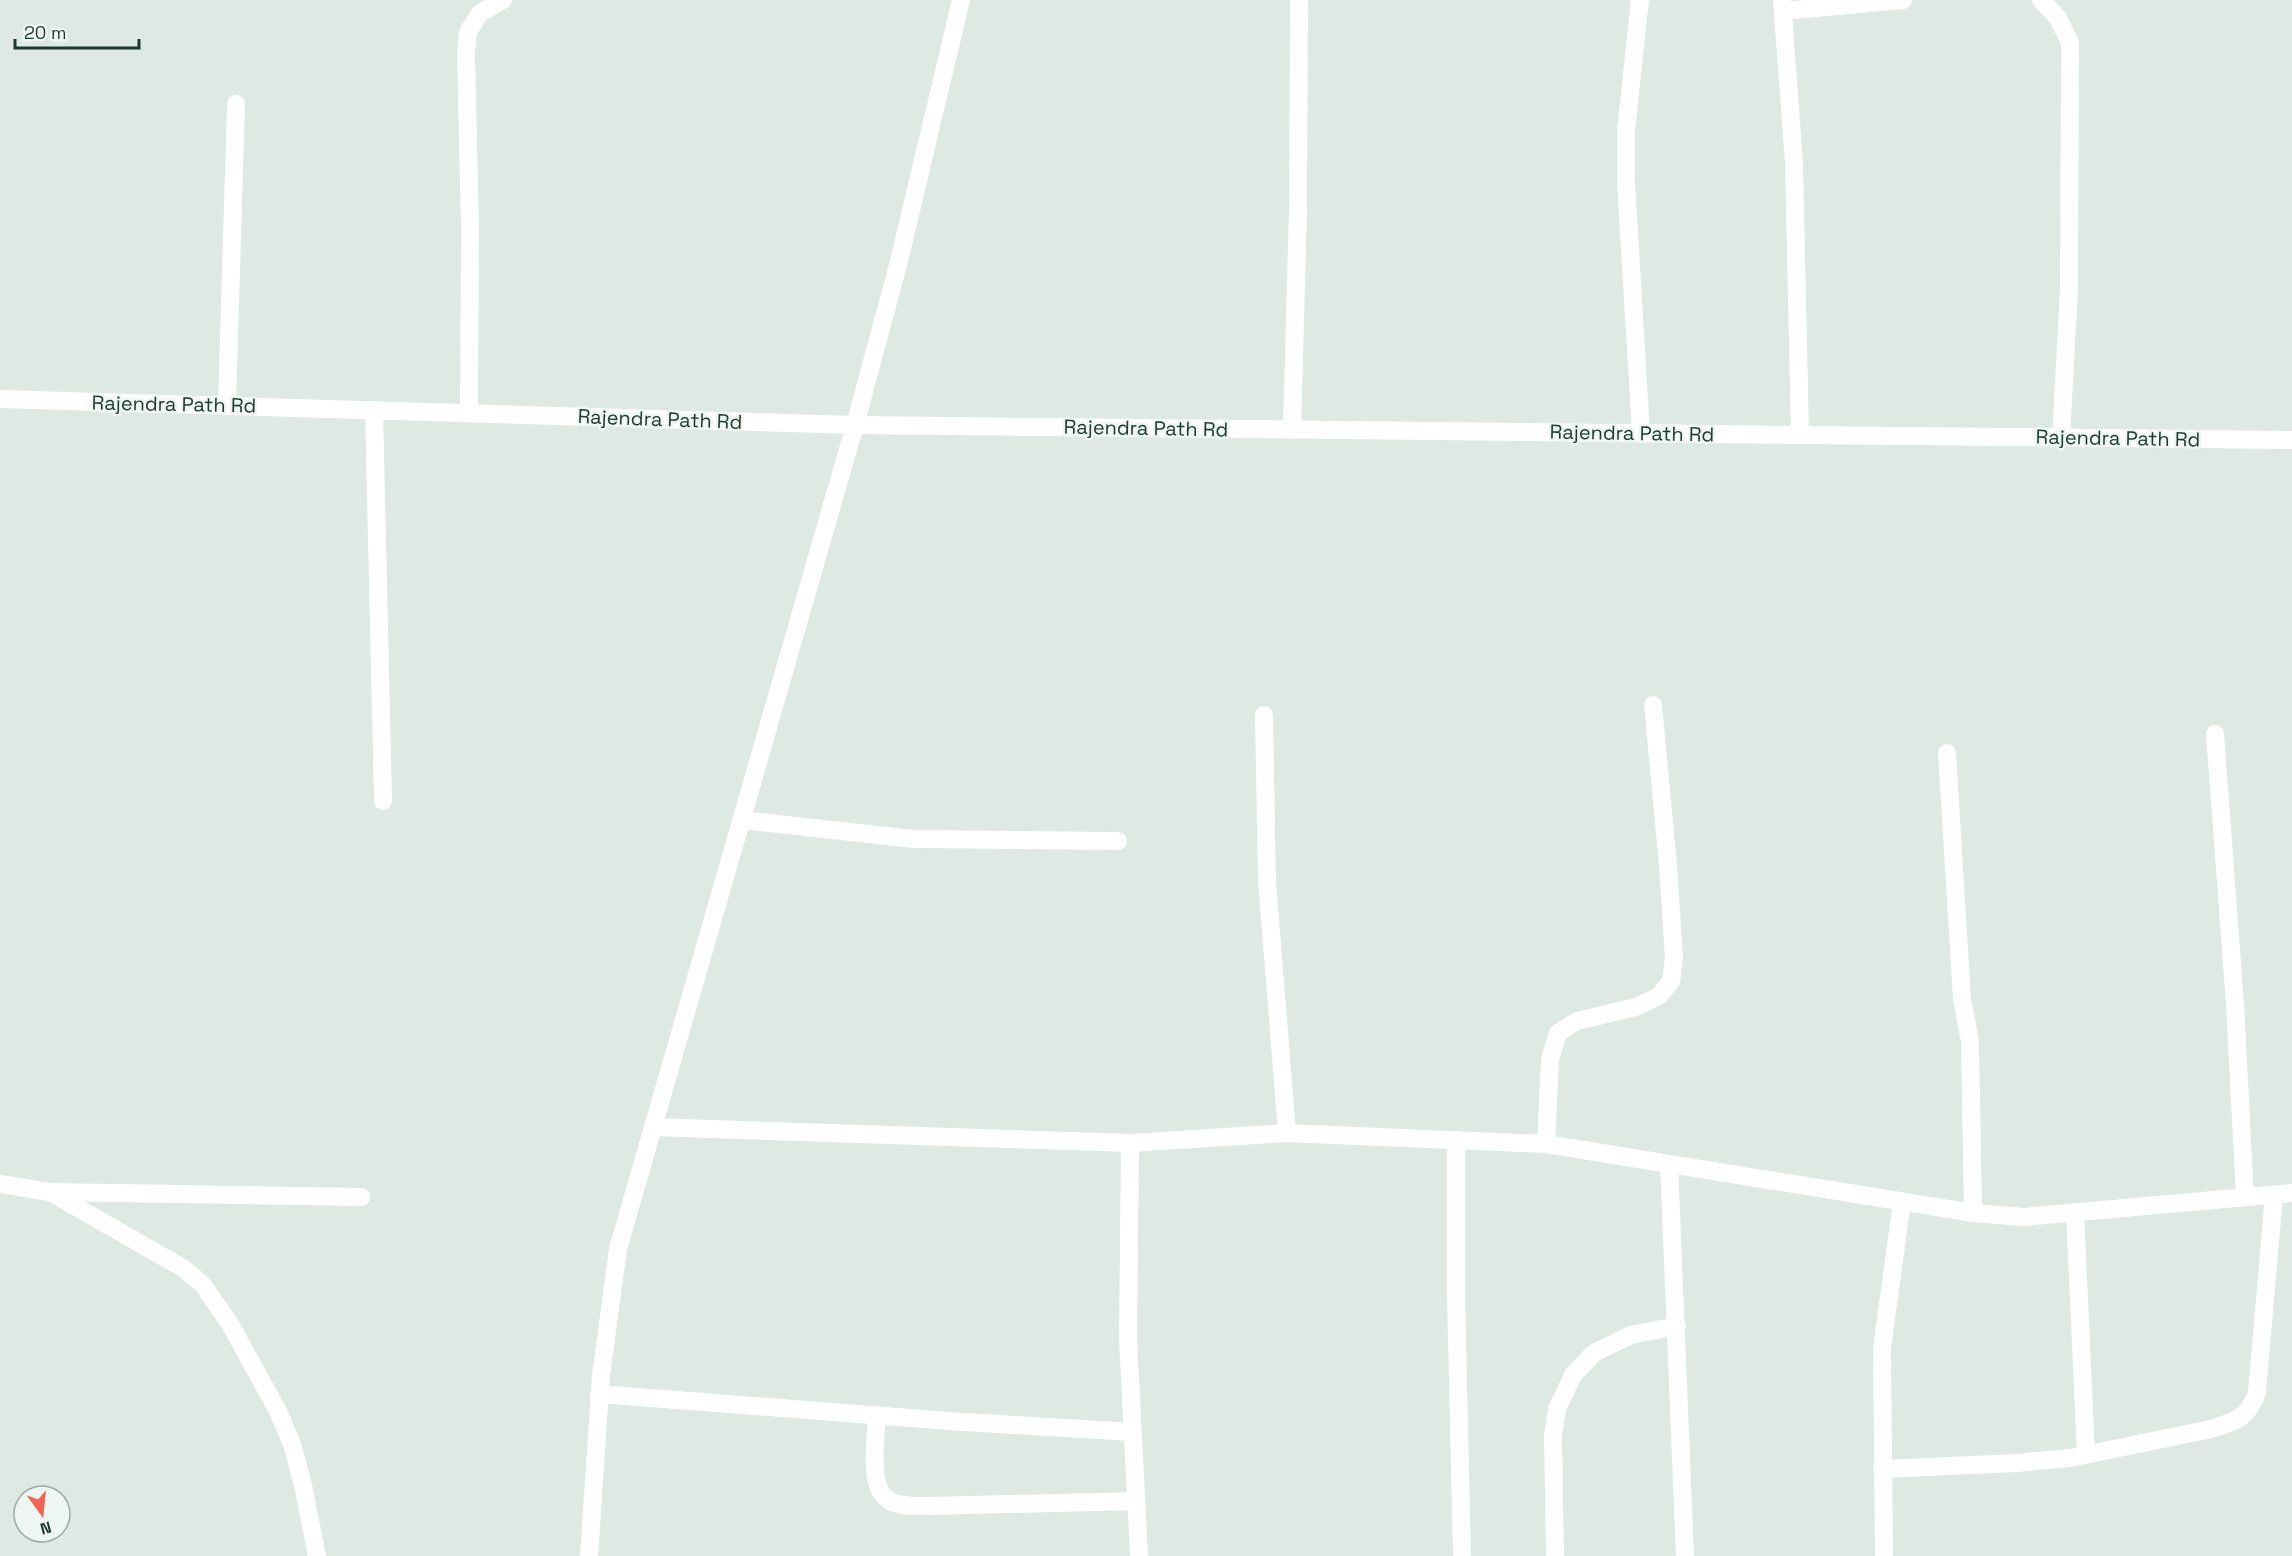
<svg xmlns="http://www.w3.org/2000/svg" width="2292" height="1556" font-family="'Space Grotesk',sans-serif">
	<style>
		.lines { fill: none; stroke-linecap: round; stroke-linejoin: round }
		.minor { stroke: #fff; stroke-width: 18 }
		.labels { text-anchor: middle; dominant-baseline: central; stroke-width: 5; stroke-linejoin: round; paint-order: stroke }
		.street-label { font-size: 20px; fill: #1f392e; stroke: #eef6f1 }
	</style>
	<rect width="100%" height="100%" fill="#dde9e2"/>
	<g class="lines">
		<g class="minor">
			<path d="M1640,0L1626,130V183L1641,433"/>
			<path d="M1782,0L1794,163L1800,435"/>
			<path d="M2041,0L2058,18L2070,43L2069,289L2061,437"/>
			<path d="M1783,11L1903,0"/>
			<path d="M0,399L855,425L2292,440"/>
			<path d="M227,405L236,104"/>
			<path d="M374,410L383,801"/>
			<path d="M469,413L470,229L466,52L468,32L480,13L503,0"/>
			<path d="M1292,429L1298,209L1299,0"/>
			<path d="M1264,715L1267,881L1287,1133"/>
			<path d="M2215,734L2235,1004L2245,1197"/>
			<path d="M1947,753L1962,999L1970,1041L1973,1213"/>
			<path d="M741,820L914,839L1118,841"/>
			<path d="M653,1127L1130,1143L1287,1133L1546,1144L1973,1213L2024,1217L2292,1193"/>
			<path d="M1456,1140V1296L1462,1553"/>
			<path d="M1130,1143L1128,1339L1139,1556"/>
			<path d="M1546,1144L1550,1059L1558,1033L1577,1021L1636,1007L1659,996L1671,981L1674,958L1668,865L1653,705"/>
			<path d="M1669,1164L1685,1556"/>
			<path d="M0,1184L50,1192L361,1197"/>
			<path d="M50,1192L183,1268L203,1285L230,1324L278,1411L292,1444L303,1485L317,1556"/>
			<path d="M2075,1212L2086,1454"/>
			<path d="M599,1394L949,1421L1131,1432"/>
			<path d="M877,1416C876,1437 868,1485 887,1499C897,1507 917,1506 929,1506L1136,1501"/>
			<path d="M1882,1469L2017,1463L2070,1458L2211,1429C2236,1421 2247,1419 2257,1393L2274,1195"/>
			<path d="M589,1556L601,1375L618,1249L855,425L898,265L961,0"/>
			<path d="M1555,1556L1553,1436L1557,1409L1573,1375L1594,1353L1631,1335L1677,1326"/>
			<path d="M1884,1556L1882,1348L1902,1202"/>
		</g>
	</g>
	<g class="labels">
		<g class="street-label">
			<text transform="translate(174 404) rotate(1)">Rajendra Path Rd</text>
			<text transform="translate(660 419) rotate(2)">Rajendra Path Rd</text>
			<text transform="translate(1146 428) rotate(1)">Rajendra Path Rd</text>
			<text transform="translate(1632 433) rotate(1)">Rajendra Path Rd</text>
			<text transform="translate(2118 438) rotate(1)">Rajendra Path Rd</text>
		</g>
	</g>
	<g transform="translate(42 1514) rotate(165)"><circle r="28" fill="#eef6f1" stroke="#9baaa3" stroke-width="1.5"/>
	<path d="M0-4.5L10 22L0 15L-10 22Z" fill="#f36352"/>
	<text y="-9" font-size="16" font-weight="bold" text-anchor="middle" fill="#1f392e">N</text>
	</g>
	<path d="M15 39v9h124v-9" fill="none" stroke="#1f392e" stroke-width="3"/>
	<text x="24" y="39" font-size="18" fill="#1f392e" stroke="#eef6f1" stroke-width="4.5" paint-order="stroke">20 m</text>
</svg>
